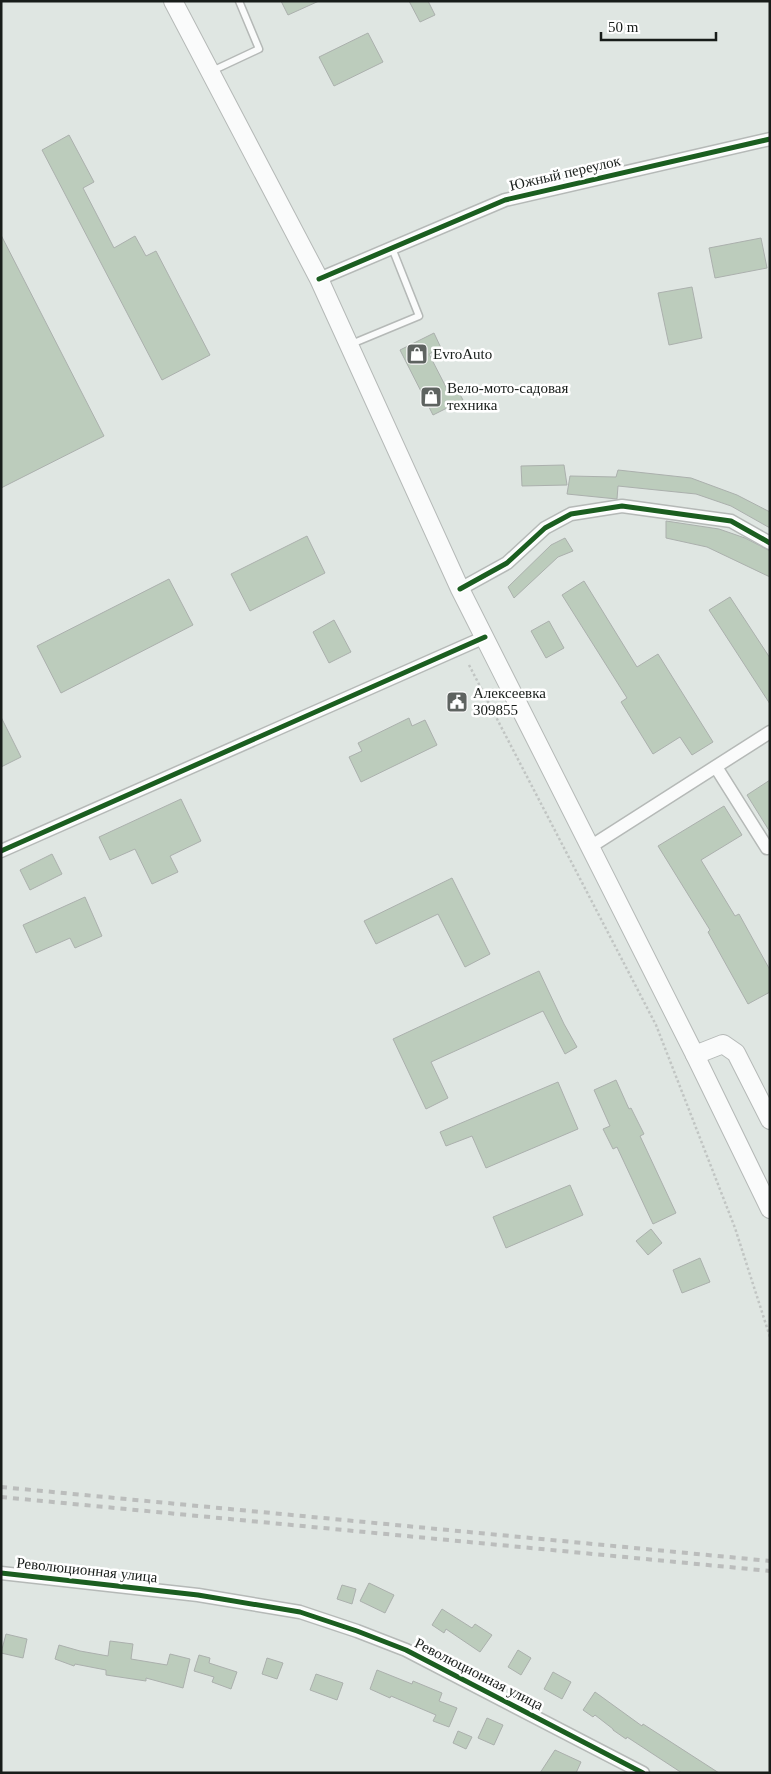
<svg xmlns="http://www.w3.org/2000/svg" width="771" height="1774" font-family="Georgia,serif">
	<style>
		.building { fill: #bcccbc; stroke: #abb0ad }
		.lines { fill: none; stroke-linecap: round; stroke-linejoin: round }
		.lane-casing { stroke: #b5b9b7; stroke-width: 9 }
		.street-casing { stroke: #b5b9b7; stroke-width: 15 }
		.secondary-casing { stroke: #b5b9b7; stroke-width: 20 }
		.path { stroke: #c1c5c3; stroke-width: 2.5; stroke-dasharray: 2.5 2.5; stroke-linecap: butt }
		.lane { stroke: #fafbfb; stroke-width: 6 }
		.street { stroke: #fafbfb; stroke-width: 12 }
		.secondary { stroke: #fafbfb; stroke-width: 18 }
		.rail { stroke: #bbbdbc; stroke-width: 4; stroke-dasharray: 6 6; stroke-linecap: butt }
		.cycleway-casing { stroke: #fff; stroke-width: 8 }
		.cycleway { stroke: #1b5e20; stroke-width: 5 }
		.labels { text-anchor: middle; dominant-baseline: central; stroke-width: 5; stroke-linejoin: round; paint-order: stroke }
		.street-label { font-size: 15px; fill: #181d1a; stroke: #fff }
		.poi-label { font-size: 15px; fill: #181d1a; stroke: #fff; text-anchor: start }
	</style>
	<rect width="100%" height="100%" fill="#dfe6e2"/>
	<g class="building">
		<path d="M281,1H319L288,15Z"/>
		<path d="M409,1H428L435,15L420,22Z"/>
		<path d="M368,33L383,62L334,86L319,57Z"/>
		<path d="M69,135L94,182L83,188L114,248L135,236L146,256L156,251L210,355L162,380L42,150Z"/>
		<path d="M1,235L104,436L1,488Z"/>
		<path d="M761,238L767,268L715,278L709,248Z"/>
		<path d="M692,287L702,338L669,345L658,293Z"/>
		<path d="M434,333L441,348L429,354L448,391L456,387L463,400L433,415L400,350Z"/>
		<path d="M564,465L567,485L522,486L521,466Z"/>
		<path d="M618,470L691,478L737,495L770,512V528L731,506L696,494L618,486L617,499L567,494L570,476L616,477Z"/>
		<path d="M666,521L719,529L745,538L770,551V577L707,547L666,538Z"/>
		<path d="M307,536L325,573L250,611L231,574Z"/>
		<path d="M565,538L573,551L558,557L514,598L508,587L551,545Z"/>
		<path d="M169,579L193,625L61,693L37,646Z"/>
		<path d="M584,581L637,667L658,654L713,742L692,755L680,737L653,754L621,702L627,698L562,595Z"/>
		<path d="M730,597L770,658V704L709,610Z"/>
		<path d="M334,620L351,652L329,663L313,632Z"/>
		<path d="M549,621L564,648L546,658L531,631Z"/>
		<path d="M1,717L21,757L1,767Z"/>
		<path d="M409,718L412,726L425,720L437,745L361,782L349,757L362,751L358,743Z"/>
		<path d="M770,780V832L747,795Z"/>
		<path d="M181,799L201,841L170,856L178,872L152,884L135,849L110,860L99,837Z"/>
		<path d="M724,806L742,835L701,860L735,916L739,914L770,970V992L748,1004L708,932L710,930L658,846Z"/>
		<path d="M52,854L62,874L30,890L20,870Z"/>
		<path d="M452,878L490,954L465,967L438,914L376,944L364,921Z"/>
		<path d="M85,897L102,936L75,948L70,938L36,953L23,925Z"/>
		<path d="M539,971L564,1024L577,1047L565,1054L543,1011L431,1062L448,1098L426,1109L393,1039Z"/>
		<path d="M616,1080L629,1109L631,1108L644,1134L640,1136L676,1213L653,1224L617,1147L613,1149L603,1129L610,1126L594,1090Z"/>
		<path d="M558,1082L578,1129L486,1168L472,1136L446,1146L440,1132Z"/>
		<path d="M570,1185L583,1215L506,1248L493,1217Z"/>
		<path d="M651,1229L662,1243L648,1255L636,1241Z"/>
		<path d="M700,1258L710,1282L682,1293L673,1270Z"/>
		<path d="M369,1583L394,1595L385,1613L360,1601Z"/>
		<path d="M342,1585L356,1589L352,1604L337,1599Z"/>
		<path d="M442,1609L472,1628L475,1624L492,1635L480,1652L446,1629L444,1633L432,1625Z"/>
		<path d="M6,1634L27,1639L23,1658L1,1653Z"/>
		<path d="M110,1641L133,1644L131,1659L167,1665L170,1654L190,1659L183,1688L146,1678V1681L106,1675V1670L75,1664L74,1666L55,1659L59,1645L80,1651L108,1656Z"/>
		<path d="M518,1650L531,1658L521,1675L508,1667Z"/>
		<path d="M199,1655L210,1658L209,1663L237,1672L231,1689L212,1682L214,1677L194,1671Z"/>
		<path d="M267,1658L283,1663L277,1679L262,1674Z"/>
		<path d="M377,1670L412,1684L413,1681L442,1693L439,1701L457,1708L449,1727L433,1721L436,1715L391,1696L390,1698L370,1689Z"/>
		<path d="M553,1672L571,1682L562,1699L544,1689Z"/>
		<path d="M316,1674L343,1683L337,1700L310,1690Z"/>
		<path d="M595,1692L642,1726L643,1724L719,1773H682L627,1737L626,1739L613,1730V1729L595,1715L593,1717L583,1710Z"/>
		<path d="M487,1718L503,1725L494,1745L478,1738Z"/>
		<path d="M458,1731L472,1737L466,1749L453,1743Z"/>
		<path d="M555,1750L581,1762L576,1773H540Z"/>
	</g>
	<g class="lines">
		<g class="lane-casing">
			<g id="lane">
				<path d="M212,71L259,49L239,1"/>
				<path d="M349,345L419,316L392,248"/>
			</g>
		</g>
		<g class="street-casing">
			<g id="street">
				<path d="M319,279L505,200L770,139"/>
				<path d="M460,589L507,563L545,528L571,514L622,506L731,521L770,543"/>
				<path d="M716,767L767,848L770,847"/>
				<path d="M590,847L770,732"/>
				<path d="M1,851L485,637"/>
				<path d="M1,1573L198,1595L300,1612L357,1631L406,1650L643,1773"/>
			</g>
		</g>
		<g class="secondary-casing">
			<g id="secondary">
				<path d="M173,1L319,279L460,589L695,1055L770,1209"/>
				<path d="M695,1055L723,1044L736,1053L770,1120"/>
			</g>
		</g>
		<path class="path" d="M469,665L656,1025L735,1228L770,1337"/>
		<use href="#lane" class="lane"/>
		<use href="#street" class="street"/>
		<use href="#secondary" class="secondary"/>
		<g class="rail">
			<path d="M1,1487L770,1561"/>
			<path d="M1,1497L770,1571"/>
		</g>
		<g class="cycleway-casing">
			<g id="cycleway">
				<path d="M319,279L505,200L770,139"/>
				<path d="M460,589L507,563L545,528L571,514L622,506L731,521L770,543"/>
				<path d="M1,851L485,637"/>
				<path d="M1,1573L198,1595L300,1612L357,1631L406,1650L643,1773"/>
			</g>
		</g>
		<use href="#cycleway" class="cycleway"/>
	</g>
	<defs>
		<g id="shop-square" transform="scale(1.125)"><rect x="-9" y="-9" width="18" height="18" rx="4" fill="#5e6360" stroke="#fff"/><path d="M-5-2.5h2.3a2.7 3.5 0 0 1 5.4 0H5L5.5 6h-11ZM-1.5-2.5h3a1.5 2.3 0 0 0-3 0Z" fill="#fff"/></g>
		<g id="civic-square" transform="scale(1.125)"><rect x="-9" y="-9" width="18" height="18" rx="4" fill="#5e6360" stroke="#fff"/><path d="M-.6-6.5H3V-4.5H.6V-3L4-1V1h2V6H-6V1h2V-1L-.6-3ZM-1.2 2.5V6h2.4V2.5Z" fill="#fff"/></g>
	</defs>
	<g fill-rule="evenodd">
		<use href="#shop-square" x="417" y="354"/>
		<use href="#shop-square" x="431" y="397"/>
		<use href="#civic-square" x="457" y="702"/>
	</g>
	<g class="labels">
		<g class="street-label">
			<text transform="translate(565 173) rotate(-13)">Южный переулок</text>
			<text transform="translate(87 1570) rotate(6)">Революционная улица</text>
			<text transform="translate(479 1674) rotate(27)">Революционная улица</text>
		</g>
		<g class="poi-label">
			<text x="433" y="354">EvroAuto</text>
			<text x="447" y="388">Вело-мото-садовая<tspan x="447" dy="17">техника</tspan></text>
			<text x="473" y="693">Алексеевка<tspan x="473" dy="17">309855</tspan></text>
		</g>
	</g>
	<rect width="771" height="1774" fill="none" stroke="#181d1a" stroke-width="5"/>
	<path d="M601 32v8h115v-8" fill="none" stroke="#181d1a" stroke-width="2.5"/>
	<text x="608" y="32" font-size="15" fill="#181d1a" stroke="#ffffff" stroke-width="4" paint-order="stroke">50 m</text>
</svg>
